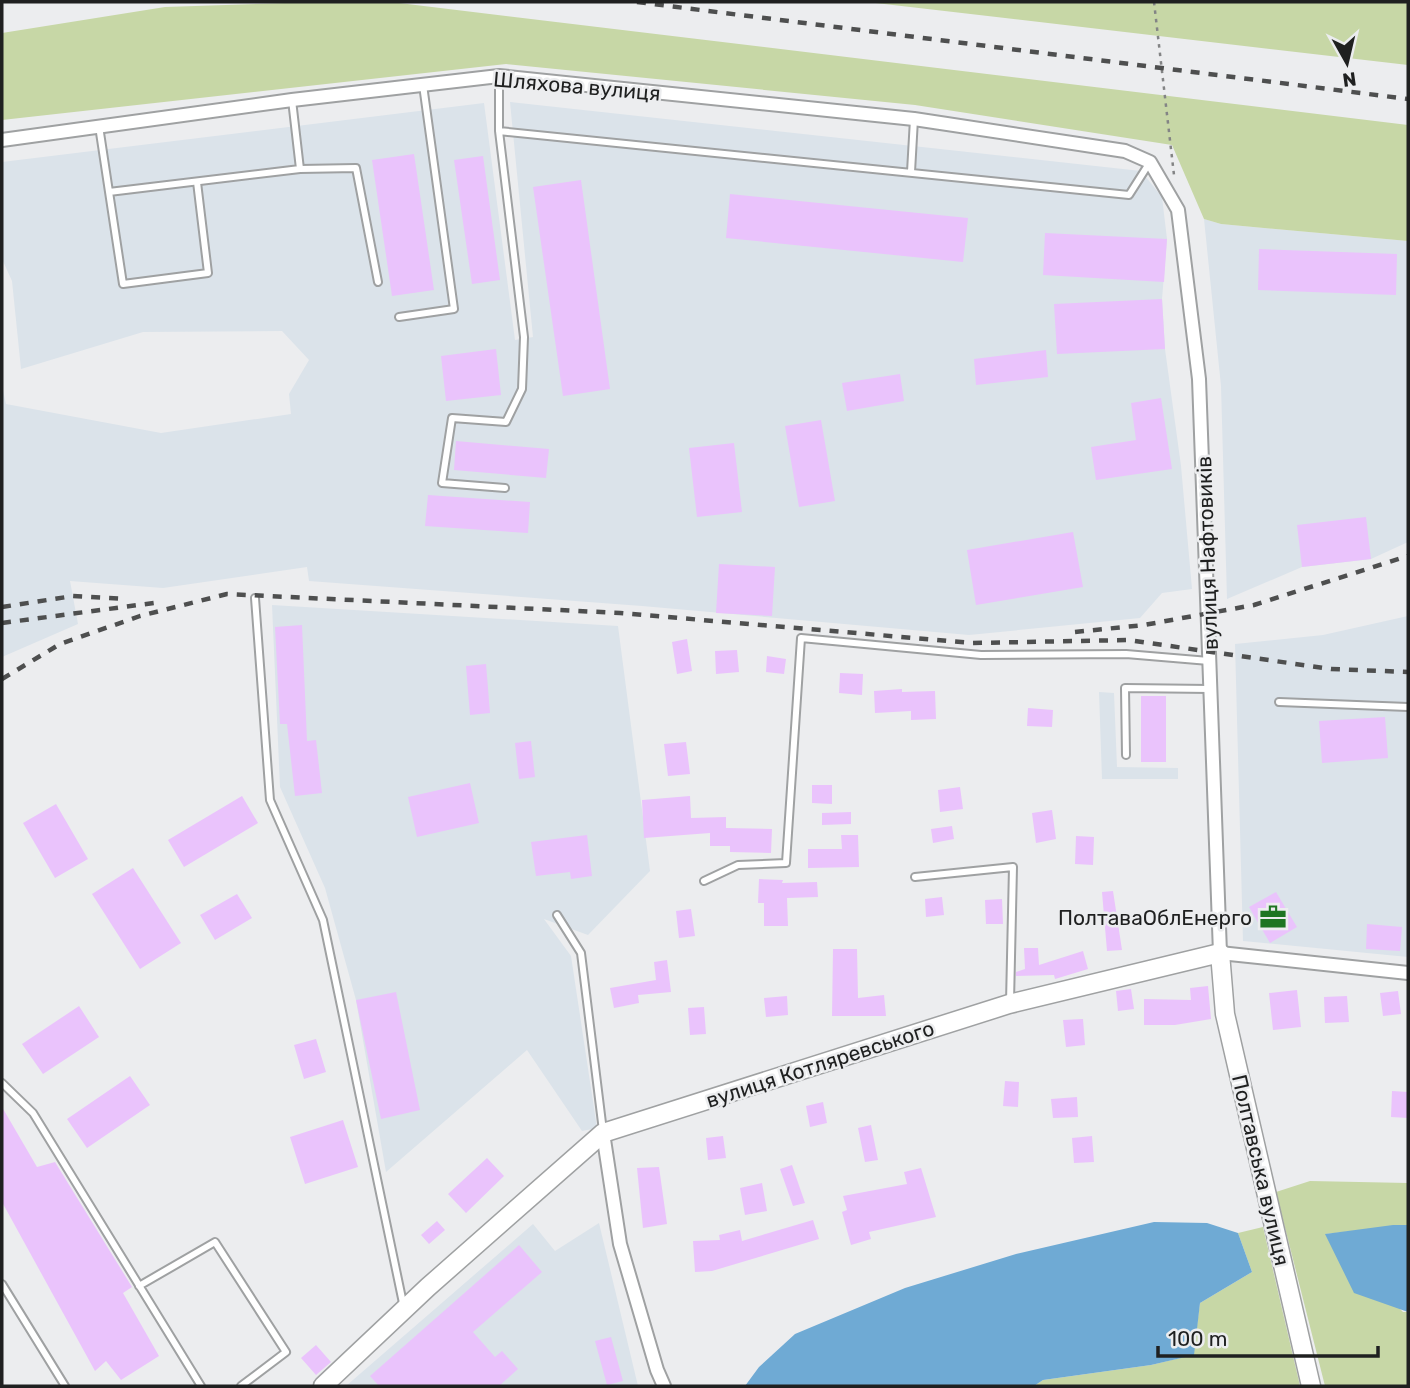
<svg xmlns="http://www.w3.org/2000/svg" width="1410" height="1388" font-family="Rubik,sans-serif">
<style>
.built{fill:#dbe3ea}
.green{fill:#c7d7a6}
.water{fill:#6faad4}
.building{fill:#eac3fc}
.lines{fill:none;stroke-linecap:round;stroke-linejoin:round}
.lane-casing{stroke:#9fa1a2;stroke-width:10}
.street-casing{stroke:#9fa1a2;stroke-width:16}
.secondary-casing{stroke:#9fa1a2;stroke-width:21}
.path{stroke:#838485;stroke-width:2.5;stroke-dasharray:3.5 5;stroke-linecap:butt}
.lane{stroke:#fff;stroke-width:6}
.street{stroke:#fff;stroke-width:12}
.secondary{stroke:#fff;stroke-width:18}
.rail{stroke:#4e4f4f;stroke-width:4.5;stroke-dasharray:9 9;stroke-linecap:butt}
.labels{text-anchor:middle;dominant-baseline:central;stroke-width:5;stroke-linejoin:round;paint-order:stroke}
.street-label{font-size:21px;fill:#1f2020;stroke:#ecedef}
.poi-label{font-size:21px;fill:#1f2020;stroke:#ecedef;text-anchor:end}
</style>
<rect width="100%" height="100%" fill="#ecedef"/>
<path class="built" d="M510 102 1141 171 1162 197 1167 239 1162 299 1165 349 1181 466 1192 589 1162 593 1140 618 969 635 642 606 309 581 307 567 163 588 70 581 78 624 2 657V386L6 404 161 433 291 414 289 394 309 360 282 331 143 332 21 369 12 281 2 259V162L484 103 515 340 533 337Z
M1204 219 1221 224 1408 241V542L1371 559 1302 567 1227 599 1221 386Z
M272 605 618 626 650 871 588 935 544 919 571 956 597 1128 582 1131 527 1050 386 1172 356 1000 325 888 280 787Z
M1408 616V957L1243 941 1235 644 1323 635Z
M1099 692 1114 693 1117 767 1178 768V779H1102Z
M599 1223 638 1386H346L533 1224 555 1251Z"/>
<path class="green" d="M315 2H391L1408 125V241L1221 224 1204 219 1172 145 915 105 506 64 2 120V33L165 7Z
M867 2H1408V65Z
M1310 1181 1408 1183V1225L1326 1234 1403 1312H1408V1386H1325L1276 1192Z
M1263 1227 1300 1386H1034L1043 1380 1151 1365 1193 1355 1200 1303 1252 1272 1238 1233Z"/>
<path class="water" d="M1154 1222 1207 1223 1238 1233 1252 1272 1200 1303 1194 1355 1151 1365 1043 1380 1034 1386H745L759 1367 795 1334 905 1288 1016 1254Z
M1393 1225H1408V1312L1354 1293 1325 1234Z"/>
<path class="building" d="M414 154 434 290 392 296 372 160Z
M483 156 500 280 472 284 454 160Z
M581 180 610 389 563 396 533 187Z
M730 194 968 218 963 262 726 238Z
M1045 233 1167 239 1164 282 1043 275Z
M1259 249 1397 254 1396 295 1258 290Z
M1162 299 1165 349 1057 354 1054 304Z
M496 349 501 395 446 401 441 356Z
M1046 350 1048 377 976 385 974 359Z
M900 374 904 401 847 411 842 383Z
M1161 398 1172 469 1096 480 1091 447 1136 440 1131 403Z
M821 420 835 501 799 507 785 426Z
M456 441 549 449 546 478 454 470Z
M734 443 742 512 697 517 689 448Z
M428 495 530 502 528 533 425 526Z
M1366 517 1371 559 1302 567 1297 525Z
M1073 532 1083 587 976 605 967 550Z
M719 564 775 567 772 616 716 613Z
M302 625 307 741 316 740 322 793 295 796 287 724H280L275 627Z
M687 639 692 671 677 674 672 642Z
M737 650 739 672 716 674 715 651Z
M767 656 786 659 784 674 766 672Z
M486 664 490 713 470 715 466 666Z
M840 673 863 674 862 695 839 693Z
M902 689V692L935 691 936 719 911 720V711L875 713 874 691Z
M1141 696H1166V762H1141Z
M1028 708 1053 710 1052 727 1027 726Z
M1385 717 1388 758 1322 763 1319 721Z
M531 741 535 777 519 779 515 743Z
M686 742 690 774 668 776 664 744Z
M470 783 479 823 417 837 408 797Z
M812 785H832V804L812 803Z
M960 787 963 809 940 812 938 790Z
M242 796 258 823 184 867 168 840Z
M690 796 691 818 726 817V828L772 829 771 853 730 852V846H710V833L644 838 642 800Z
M56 804 88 859 55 878 23 823Z
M1052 810 1056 839 1036 843 1032 813Z
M851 812V824L822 825V813Z
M952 826 954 839 933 843 931 829Z
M587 835 592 876 571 879 570 872 536 876 531 842Z
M841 835H858L859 867 808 868V849H842Z
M1076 836 1094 837 1093 865 1075 864Z
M133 868 181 943 140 969 92 894Z
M759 879 783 880 782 883 817 882 818 897 787 898 788 926H764V903H758Z
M1113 891 1122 950 1107 951 1102 892Z
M1276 892 1297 927 1270 943 1249 907Z
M237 894 252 918 215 940 200 915Z
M942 897 944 915 926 917 925 899Z
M1002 899 1003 924H986L985 900Z
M691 909 695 936 679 938 676 911Z
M1367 924 1402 927 1400 951 1366 949Z
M1024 948H1038L1039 965 1083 951 1088 969 1055 979 1054 975 1016 976V972L1025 969Z
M833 949H857L858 998 884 995 886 1016H832Z
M667 960 671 992 638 995 639 1003 614 1008 610 988 656 980 654 962Z
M1208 986 1211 1019 1175 1025H1144V999L1191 1000 1190 988Z
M1131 989 1134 1009 1118 1011 1116 991Z
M1297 990 1301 1027 1273 1030 1269 993Z
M1398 991 1401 1014 1383 1016 1380 993Z
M396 992 420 1110 381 1119 356 1000Z
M787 996 788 1015 766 1017 764 998Z
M1347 996 1349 1022 1325 1023 1324 997Z
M79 1006 99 1037 43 1074 22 1044Z
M704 1007 706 1034 690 1035 688 1008Z
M1083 1019 1085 1045 1066 1047 1063 1020Z
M316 1039 326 1072 304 1079 294 1045Z
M130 1076 150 1105 87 1148 67 1119Z
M1005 1081 1019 1082 1018 1107 1003 1106Z
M1392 1091 1408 1092V1118L1391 1117Z
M1077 1097 1078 1117 1053 1118 1051 1099Z
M823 1102 827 1123 810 1127 806 1106Z
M2 1107 37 1167 55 1162 132 1287 123 1293 159 1356 121 1380 106 1361 95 1371 2 1202Z
M343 1120 358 1167 305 1184 290 1137Z
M871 1125 878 1160 865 1162 858 1128Z
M723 1136 726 1158 708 1160 706 1138Z
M1092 1136 1094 1162 1074 1163 1072 1138Z
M487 1158 504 1176 466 1213 448 1194Z
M792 1165 805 1203 793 1206 780 1169Z
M659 1167 667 1224 643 1228 637 1168Z
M921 1168 936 1217 869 1232 871 1239 851 1245 842 1212 847 1210 843 1196 907 1184 904 1172Z
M762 1183 767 1211 745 1215 740 1188Z
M813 1220 819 1239 712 1271 695 1272 693 1241 720 1240 719 1235 740 1230 742 1241Z
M437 1221 445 1230 429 1244 421 1235Z
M519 1245 542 1272 473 1332 495 1357 502 1351 518 1369 499 1386H379L370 1376Z
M611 1337 623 1381 607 1385 595 1341Z
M316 1345 331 1362 316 1375 301 1358Z"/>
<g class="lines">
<g class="lane-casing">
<path id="lane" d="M499 76V131L524 337 522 389 506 422 452 418 442 483 505 488
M292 100 300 169
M99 126 123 284 208 273 197 182
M499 131 1129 195 1150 162
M911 172 914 119
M109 192 300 169 356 168 378 282
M399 317 454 309 423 85
M255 598 270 800 323 920 404 1308
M1279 702 1408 707
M1126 755 1125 688 1210 689
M915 877 1013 867 1010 1002
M704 881 738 865 786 863 801 638 981 655 1126 654 1209 661
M557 915 581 953 603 1131
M2 1083 33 1113 201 1386
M2 1284 65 1386
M139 1286 215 1242 286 1352 241 1386"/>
</g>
<g class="street-casing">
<path id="street" d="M2 140 292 100 499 76 914 119 1125 151 1150 162 1178 210 1199 379 1220 953 1408 973
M603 1133 620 1244 657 1370 664 1386"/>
</g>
<g class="secondary-casing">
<path id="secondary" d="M323 1386 428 1287 603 1133 1009 1004 1220 953 1225 1014 1311 1386"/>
</g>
<path class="path" d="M1154 2 1174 175"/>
<use href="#lane" class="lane"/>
<use href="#street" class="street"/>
<use href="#secondary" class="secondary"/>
<path class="rail" d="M637 2 1408 99
M2 607 73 596 126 599
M2 623 161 602
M1075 632 1144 625 1254 605 1408 556
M2 679 60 644 140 616 227 594 620 613 973 643 1128 640 1331 669 1408 672"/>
</g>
<defs>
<g id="office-bare" transform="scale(2.1)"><path d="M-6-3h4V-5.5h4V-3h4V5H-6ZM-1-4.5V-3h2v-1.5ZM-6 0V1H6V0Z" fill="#1e7522" stroke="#ecedef" stroke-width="2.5" paint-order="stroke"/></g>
</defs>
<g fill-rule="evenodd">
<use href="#office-bare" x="1273" y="917"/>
</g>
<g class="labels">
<g class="street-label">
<text transform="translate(577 86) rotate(5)">Шляхова вулиця</text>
<text transform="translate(1207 553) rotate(-92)">вулиця Нафтовиків</text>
<text transform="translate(820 1064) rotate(-18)">вулиця Котляревського</text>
<text transform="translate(1261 1170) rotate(77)">Полтавська вулиця</text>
</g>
<g class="poi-label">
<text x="1252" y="917">ПолтаваОблЕнерго</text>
</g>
</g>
<rect width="1410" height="1388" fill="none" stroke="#1f2020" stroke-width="7"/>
<g transform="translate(1347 63) rotate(172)" stroke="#ecedef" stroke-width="5" paint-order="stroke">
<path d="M0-5L12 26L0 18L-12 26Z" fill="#1f2020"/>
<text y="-10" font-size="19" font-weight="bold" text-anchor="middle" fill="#1f2020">N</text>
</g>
<path d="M1158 1346v10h220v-10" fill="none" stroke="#1f2020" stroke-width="3.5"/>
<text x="1168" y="1346" font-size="21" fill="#1f2020" stroke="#ecedef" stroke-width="5" paint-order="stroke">100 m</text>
</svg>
